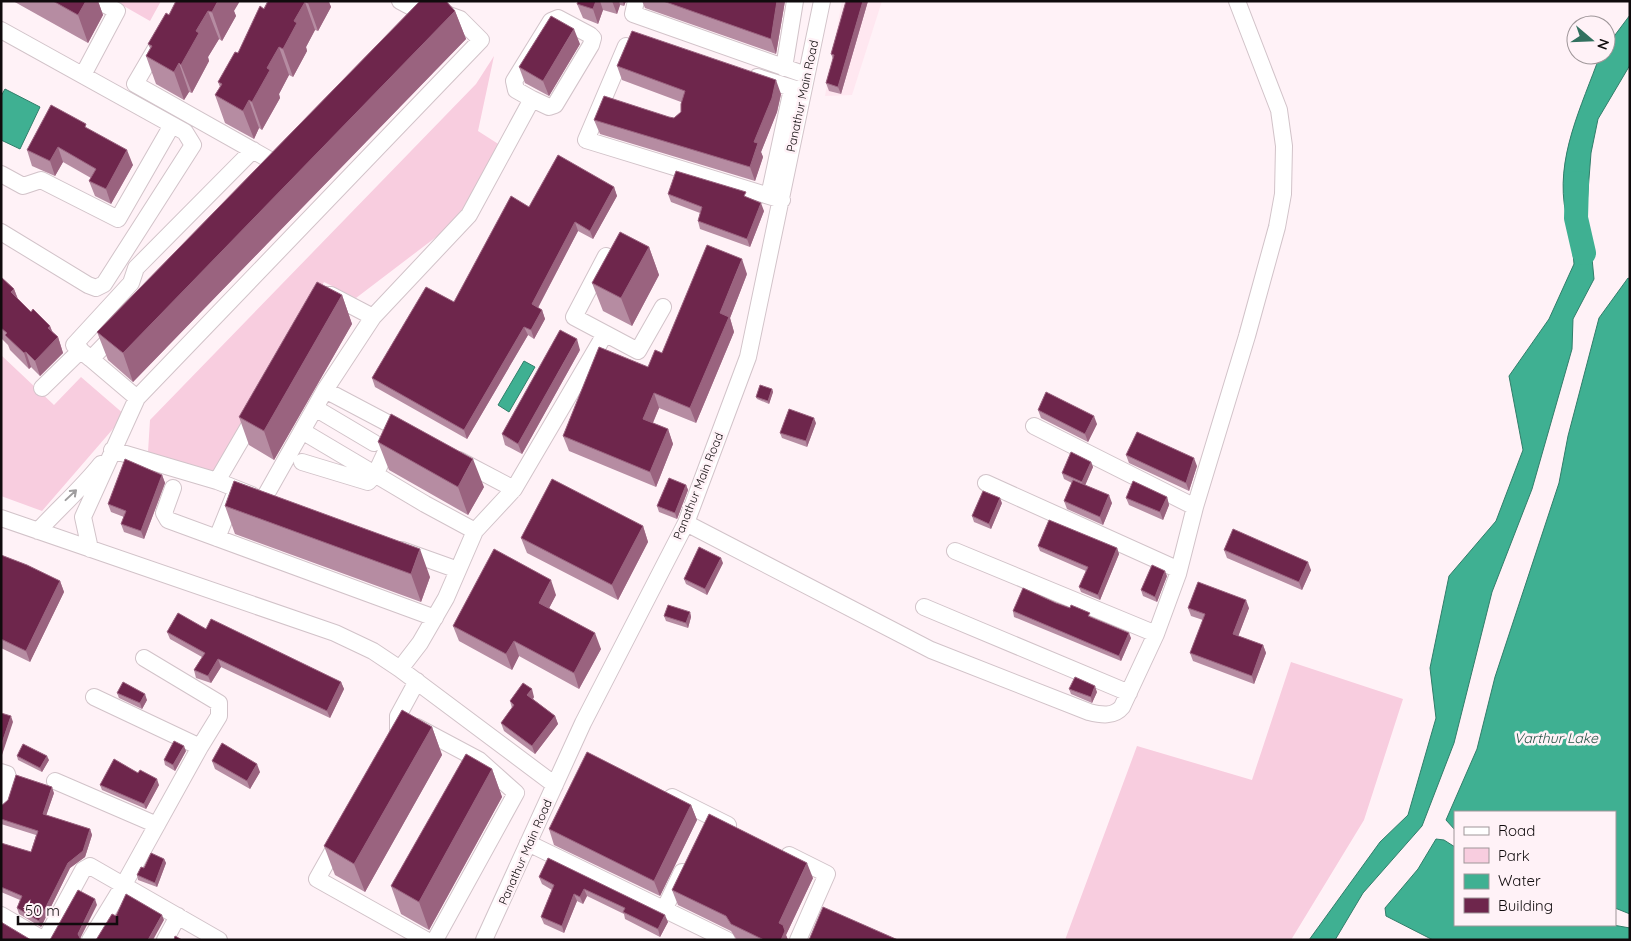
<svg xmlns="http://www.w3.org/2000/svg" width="1631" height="941" font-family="Quicksand,sans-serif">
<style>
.built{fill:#ffe7f0}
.green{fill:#f8cddf}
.water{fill:#3fb092;stroke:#317e6a}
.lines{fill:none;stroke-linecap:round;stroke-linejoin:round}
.river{stroke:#3fb092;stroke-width:24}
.minor-casing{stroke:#d2c3c9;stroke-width:18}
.minor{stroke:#fff;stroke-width:16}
.wall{fill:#b68ca2}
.shaded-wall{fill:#9a637f}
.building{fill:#6e264c;stroke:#9a637f}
.oneway{stroke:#9f9d9e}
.labels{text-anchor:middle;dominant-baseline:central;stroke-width:5;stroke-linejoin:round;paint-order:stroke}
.street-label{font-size:12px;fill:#100b0d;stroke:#fff2f7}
.water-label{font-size:14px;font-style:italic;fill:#255446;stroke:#fff2f7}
</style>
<rect width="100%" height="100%" fill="#fff2f7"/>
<path class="built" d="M842 1H882L852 95 825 96Z"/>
<path class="green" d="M115 1H161L150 21Z
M494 56 478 131 503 147 465 215 356 298 324 282 215 470 208 472 148 452 150 420 476 84Z
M1 355 54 405 81 377 125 415 42 511 1 496Z
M1291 662 1403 699 1364 820 1291 940H1065L1137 746 1252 780Z"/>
<path class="water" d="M1630 15V65L1598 119 1591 153 1586 217 1566 214C1554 159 1582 106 1600 55H1606V47Z
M5 89 40 107 20 149 1 140V96Z
M1570 221 1589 227 1594 279 1573 319 1572 349 1532 489 1492 592 1454 743 1422 826 1363 893 1335 940H1309L1380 842 1408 815 1436 718 1430 668 1449 576 1496 521 1523 450 1509 376 1549 319 1574 264Z
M1628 278 1630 279V914L1615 908V812H1455V830L1446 820 1477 749 1495 677 1559 483 1568 436 1599 318Z
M524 361 535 367 509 412 498 405Z
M1436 839 1444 840 1455 847V925H1613L1630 928V940H1433L1386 916 1385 908 1418 869Z"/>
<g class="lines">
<path class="river" d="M1577 183 1576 218 1584 253"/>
<g class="minor-casing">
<path id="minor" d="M636 1 633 14 806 75
M1 30 185 132 193 145 104 284 96 288 88 285 1 232
M159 43 135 84 277 164
M626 46 586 140 782 200
M784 68 795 1
M83 75 117 11 98 1
M757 77 802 91
M1 174 23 186 41 180 118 219 172 125
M769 196 792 89
M606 256 574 317 638 351 663 307
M325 295H331L373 317
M117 332 91 359 137 398
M91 359 74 345 131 283 136 268 253 150
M42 388 81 350
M315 408 374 443
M1034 426 1195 507
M302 431 425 504 475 531
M112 450 217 481 252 495
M459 460 514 489
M302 462 368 482 375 475 397 428 325 390
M217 481 256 414
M986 483 1179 570
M173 488 164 513 168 520 435 618
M263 500 325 390 373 317 469 215 532 99 549 107 555 105 591 45 593 38 590 35 558 18 551 21 514 81 516 90 532 99
M1 518 335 633 373 651 400 669 555 785
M686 523 931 650 1089 712C1101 715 1114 717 1122 707L1156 634 1178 574 1195 507 1247 336 1277 227 1283 194 1284 146 1279 110 1237 1
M38 531C59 508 82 488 101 464
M217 538 236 491
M90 549 83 517 137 398 481 40 460 19 446 14 417 10 400 1
M402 550 458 570
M955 551 1156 634
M924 607 1129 693
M144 658 219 703V716L200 747
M400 669 420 643 446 598 475 531 514 489 605 334
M417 727 479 760 516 793 435 940
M396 738 398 734V716L417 681
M1 772 7 774 8 778 1 802
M55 781 157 825
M672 797 728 825
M339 840 317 879 426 940
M528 843 727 940
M789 855 827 874 798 940
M664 910 682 872
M1 915 44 940
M45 940 83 870 90 866 219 940
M90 940 123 886 200 747 94 697
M165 940 178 916
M484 940 583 723 686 523 748 357 822 1"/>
</g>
<use href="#minor" class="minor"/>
</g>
<path class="wall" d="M13 1H98L103 15 88 43Z
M176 1 234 11 236 16 222 41 219 39 208 57 209 61 192 93 189 92 184 100 156 84 146 56 150 48 148 44 169 15Z
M268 1 329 2 331 7 318 31 315 30 306 47 307 51 293 77 289 75 279 94 280 98 262 130 259 128 254 139 225 123 215 95 220 87 218 82 238 53Z
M578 1H626L624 6 620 5 617 14 603 10 598 24 583 18 577 4Z
M642 1H785L776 54 645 8Z
M846 1H868L841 94 829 91 826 83 833 59 831 54Z
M455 11 466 39 133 382 108 360 97 332Z
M580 44 549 96 525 83 519 67Z
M617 66 781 94 777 112 761 152 763 157 755 181 600 134 594 120 674 118 681 112V102L622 80Z
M88 129 133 165 111 204 95 196 89 181 91 178 63 162 55 176 32 166 27 150Z
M614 187 617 196 593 239 578 231 538 308 542 310 545 319 534 339 528 335 467 439 375 387 372 378 454 302 529 207Z
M668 194 748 198 764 211 750 247 700 229 698 221 700 213 671 202Z
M649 247 659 275 632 326 603 311 592 283Z
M747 274 730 318 734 332 696 423 659 408 653 423 668 429 673 444 656 487 569 451 563 436 648 367Z
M1 277 14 289 18 299 31 312 50 326 53 333 58 337 63 353 40 376 31 367 29 369 10 350 8 345 1 338Z
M342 295 352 324 274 460 249 445 239 417Z
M580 350 522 454 505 445 502 434Z
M772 389 773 392 769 404 757 399 756 397Z
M1038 410 1097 424 1088 442 1041 418Z
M816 423 807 447 782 438 780 433Z
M378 442 484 487 468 515 389 470Z
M1126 455 1197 466 1189 491 1129 463Z
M1091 462 1093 467 1085 485 1112 503 1103 525 1067 509 1064 501 1072 483 1064 479 1062 473Z
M162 475 165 483 144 539 124 532 121 524 124 517 111 512 108 504Z
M686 485 688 490 677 519 659 512 657 506Z
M1167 497 1169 505 1163 520 1129 505 1126 498Z
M1002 503 991 529 974 522 972 516Z
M225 506 430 577 421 602 235 534Z
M643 526 648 542 618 600 527 553 521 538Z
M1038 546 1117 548 1119 554 1100 600 1081 592 1079 587 1086 571 1040 551Z
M1224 550 1311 570 1302 590 1227 558Z
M1 555 60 581 64 592 30 662 1 648Z
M723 563 707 595 686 584 684 579Z
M1167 576 1157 602 1143 596 1141 590Z
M556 595 549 608 601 649 579 689 519 656 512 670 459 641 453 626Z
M1056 603 1091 617 1131 638 1121 661 1014 617 1013 611Z
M1188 608H1249L1238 636 1263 645 1266 653 1254 684 1193 661 1190 653 1203 620 1191 616Z
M690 612 691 617 688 628 666 621 664 616Z
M206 629 341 682 344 689 330 718 221 667 211 683 196 678 194 670 202 657 170 639 167 632Z
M1069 689 1097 692 1092 703 1071 694Z
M117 693 147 700 142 709 119 698Z
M534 697 533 699 555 716 558 724 535 754 504 731 501 723 512 708 510 701Z
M432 727 442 755 365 892 335 875 324 846Z
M186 751 175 771 165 765 164 760Z
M17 756 49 760 42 772 18 760Z
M212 761 260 772 250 789 215 769Z
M492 769 502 797 429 930 401 914 391 886Z
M100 785H159L146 809 102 790Z
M54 793 46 815 90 829 92 835 85 857 70 868 41 927 19 914 17 908 20 900 1 892V843L31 852 36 835 1 824V806Z
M691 805 697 820 660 896 554 845 549 829Z
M548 858 668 922 660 937 625 919 624 914 587 896 583 904 577 901 564 933 544 924 541 917 552 890 542 884 539 877Z
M164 859 166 863 157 887 138 880 137 875 144 868Z
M813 878 786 935 788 940H737L731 931 678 905 672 890Z"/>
<path class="shaded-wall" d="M86 1H98L103 15 88 43 78 15Z
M218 1H240L234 11 236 16 222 41 212 12Z
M309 1H330L329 2 331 7 318 31 308 3Z
M596 1H600L603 10 598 24 593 9Z
M612 1H619L620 5 617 14Z
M623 1H626L624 6Z
M777 1H785L776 54 771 39Z
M863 1H868L841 94 838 87Z
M305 2 315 30 306 47 307 51 293 77 283 49 294 21Z
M208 11 219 39 208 57 209 61 192 93 181 65 196 31Z
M455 11 466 39 133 382 123 353Z
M574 29 580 44 549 96 543 81Z
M279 47 289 75 279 94 280 98 262 130 252 102 267 68Z
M179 63 189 92 184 100 174 72Z
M776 80 781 94 777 112 761 152 763 157 755 181 750 167 754 142Z
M249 100 259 128 254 139 243 111Z
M58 147 63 162 55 176 50 161Z
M127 150 133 165 111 204 106 189Z
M614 187 617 196 593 239 590 231Z
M761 203 764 211 750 247 747 239Z
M575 222 578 231 535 313 532 304Z
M649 247 659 275 632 326 621 298Z
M742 259 747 274 730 318 734 332 696 423 690 408 720 313Z
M14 289 20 305 11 292Z
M342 295 352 324 274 460 264 431Z
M542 310 545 319 534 339 531 330Z
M50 326 55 340 58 337 63 353 40 376 35 361 48 328Z
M524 327 528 335 467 439 464 430Z
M577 339 580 350 522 454 518 444Z
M26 352 31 367 29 369 24 353Z
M772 389 773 392 769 404 768 401Z
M654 393 659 408 648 434 643 419Z
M1094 416 1097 424 1088 442 1085 434Z
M814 418 816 423 807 447 806 441Z
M668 429 673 444 656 487 650 472Z
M1194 458 1197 466 1189 491 1186 483Z
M473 459 484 487 468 515 458 487Z
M1091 462 1093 467 1084 488 1082 482Z
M162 475 165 483 144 539 141 531Z
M686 485 688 490 677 519 675 513Z
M1109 495 1112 503 1103 525 1100 517Z
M1167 497 1169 505 1163 520 1160 512Z
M1000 498 1002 503 991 529 989 524Z
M643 526 648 542 618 600 612 585Z
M1117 548 1119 554 1100 600 1098 595Z
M420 549 430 577 421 602 411 574Z
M721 558 723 563 707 595 705 589Z
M1308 562 1311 570 1302 590 1299 582Z
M1165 571 1167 576 1157 602 1155 597Z
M551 580 556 595 544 618 539 603Z
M60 581 64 592 30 662 26 651Z
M1246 600 1249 608 1236 642 1233 634Z
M690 612 691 617 688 628 686 623Z
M595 633 601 649 579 689 574 673Z
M1129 633 1131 638 1121 661 1119 656Z
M514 641 519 656 512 670 506 654Z
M1263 645 1266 653 1254 684 1252 676Z
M218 659 221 667 211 683 208 676Z
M341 682 344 689 330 718 327 711Z
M1095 686 1097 692 1092 703 1091 697Z
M532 689 534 697 530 703 527 695Z
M145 694 147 700 142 709 140 703Z
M11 716 13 722 1 758V746Z
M555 716 558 724 535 754 532 746Z
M432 727 442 755 365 892 354 864Z
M184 746 186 751 175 771 173 765Z
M47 756 49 760 42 772 40 768Z
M257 764 260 772 250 789 247 781Z
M492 769 502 797 429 930 419 902Z
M157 779 159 785 146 809 144 804Z
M52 787 54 793 45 819 43 814Z
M691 805 697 820 660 896 654 881Z
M90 829 92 835 85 857 70 868 41 927 39 921 68 863Z
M164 859 166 863 157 887 155 883Z
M807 863 813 878 786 935 788 940H781L779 923Z
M584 889 587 896 583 904 580 897Z
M574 894 577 901 564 933 562 926Z
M95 899 97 905 80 939 78 934Z
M162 915 164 920 153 940H148Z
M665 915 668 922 660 937 658 929Z"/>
<path class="building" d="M53 1H86L78 15Z
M176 1H218L212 12 208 11 196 31 199 33 181 65 179 63 174 72 146 56 152 46 148 44 166 13 169 15Z
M268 1H309L308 3 305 2 294 21 297 23 283 49 279 47 267 68 270 70 252 102 249 100 243 111 215 95 222 84 218 82 235 52 238 53 260 6 264 9Z
M420 1H446L455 11 123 353 97 332Z
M578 1H596L593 9 577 4Z
M663 1H777L771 39Z
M846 1H863L838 87 826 83 834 55 831 54Z
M551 16 574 29 543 81 519 67Z
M632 31 776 80 772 98 754 142 758 143 750 167 594 120 604 96 669 117 674 118 681 112V104L685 91 617 66Z
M51 105 86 124 85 127 127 150 106 189 89 181 96 169 58 147 50 161 27 150Z
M558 155 614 187 590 231 575 222 532 304 542 310 531 330 524 327 464 430 372 378 426 287 454 302 511 196 529 207Z
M676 171 746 192 744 196 761 203 747 239 698 221 702 207 668 194Z
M620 232 649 247 621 298 592 283Z
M707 245 742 259 720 313 729 317 690 408 654 393 643 419 668 429 650 472 563 436 599 347 648 367 655 350 662 353Z
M1 277 14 289 11 292 31 312 33 309 50 326 48 328 58 337 35 361 26 352 24 353 5 335 7 333 1 328Z
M317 282 342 295 264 431 239 417Z
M560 330 577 339 518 444 502 434Z
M760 385 772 389 768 401 756 397Z
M1046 392 1094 416 1085 434 1038 410Z
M789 409 814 418 806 441 780 433Z
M391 414 473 459 458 487 378 442Z
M1137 432 1194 458 1186 483 1126 455Z
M1071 452 1091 462 1082 482 1062 473Z
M125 459 162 475 141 531 121 524 126 511 108 504Z
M669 478 686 485 675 513 657 506Z
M552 479 643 526 612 585 521 538Z
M1073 480 1109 495 1100 517 1064 501Z
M234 481 420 549 411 574 225 506Z
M1133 481 1167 497 1160 512 1126 498Z
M983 491 1000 498 989 524 972 516Z
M1049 520 1117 548 1098 595 1079 587 1088 567 1038 546Z
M1233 529 1308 562 1299 582 1224 550Z
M699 547 721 558 705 589 684 579Z
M494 549 551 580 539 603 595 633 574 673 514 641 506 654 453 626Z
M1 555 27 565 60 581 26 651 1 639Z
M1152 565 1165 571 1155 597 1141 590Z
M1198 582 1246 600 1233 634 1263 645 1252 676 1190 653 1205 614 1188 608Z
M1023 588 1056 603 1070 608 1071 605 1090 613 1088 616 1129 633 1119 656 1013 611Z
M668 605 690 612 686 623 664 616Z
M178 613 206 629 211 619 341 682 327 711 218 659 208 676 194 670 205 653 167 632Z
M1075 677 1095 686 1091 697 1069 689Z
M123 682 145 694 140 703 117 693Z
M523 683 532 689 527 695 555 716 532 746 501 723 514 705 510 701Z
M402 710 432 727 354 864 324 846Z
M1 713 11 716 1 746Z
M174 741 184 746 173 765 164 760Z
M222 743 257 764 247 781 212 761Z
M23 744 47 756 40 768 17 756Z
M587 752 691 805 654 881 549 829Z
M466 754 492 769 419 902 391 886Z
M114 759 138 773 140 770 157 779 144 804 100 785Z
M16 775 52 787 43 814 90 829 83 851 68 863 39 921 17 908 22 896 1 887V843L31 852 38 831 1 819V806L8 800Z
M709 814 807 863 779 923 783 925 785 931 781 940H764L731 924 726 916 672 890Z
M151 853 164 859 155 883 137 875 141 867 144 868Z
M548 858 665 915 658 929 623 912 625 908 584 889 580 897 574 894 562 926 541 917 554 885 539 877Z
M78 890 95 899 78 934 81 940H50Z
M126 894 162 915 148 940H96L112 914 116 916Z
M823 907 898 940H809Z
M1 922 31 940H1Z
M175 936 182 940H174Z"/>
<defs><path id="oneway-shaft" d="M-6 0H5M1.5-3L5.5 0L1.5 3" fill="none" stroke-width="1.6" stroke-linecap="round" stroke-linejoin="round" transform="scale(1.25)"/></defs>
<use class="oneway" href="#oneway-shaft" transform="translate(71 495) rotate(-43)"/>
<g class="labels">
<g class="street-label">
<text transform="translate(802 96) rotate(-78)">Panathur Main Road</text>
<text transform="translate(698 486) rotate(-68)">Panathur Main Road</text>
<text transform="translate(525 852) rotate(-66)">Panathur Main Road</text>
</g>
<g class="water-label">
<text x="1556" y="738">Varthur Lake</text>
</g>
</g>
<rect width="1631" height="941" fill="none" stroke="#100b0d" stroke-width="5"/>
<rect x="1454" y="811" width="162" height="115" fill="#fff2f7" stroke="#9f9699"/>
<rect x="1464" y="827" width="25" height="8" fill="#ffffff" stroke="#9f9699"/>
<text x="1498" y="836" font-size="15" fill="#100b0d">Road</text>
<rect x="1464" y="848" width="25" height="15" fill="#f8cddf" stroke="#9f9699"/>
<text x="1498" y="861" font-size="15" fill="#100b0d">Park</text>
<rect x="1464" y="874" width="25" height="15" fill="#3fb092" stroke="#9f9699"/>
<text x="1498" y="886" font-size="15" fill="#100b0d">Water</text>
<rect x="1464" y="898" width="25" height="15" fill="#6e264c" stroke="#9f9699"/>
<text x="1498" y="911" font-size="15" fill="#100b0d">Building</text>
<g transform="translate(1591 40) rotate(109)"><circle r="24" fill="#fff2f7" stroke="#9f9699"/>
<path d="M0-4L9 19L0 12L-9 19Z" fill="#32715f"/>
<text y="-8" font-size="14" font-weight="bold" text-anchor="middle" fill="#100b0d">N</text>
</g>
<path d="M18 916v8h99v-8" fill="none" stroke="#100b0d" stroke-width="2.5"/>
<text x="25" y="916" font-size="15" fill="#100b0d" stroke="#fff2f7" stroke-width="4" paint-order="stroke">50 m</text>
</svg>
